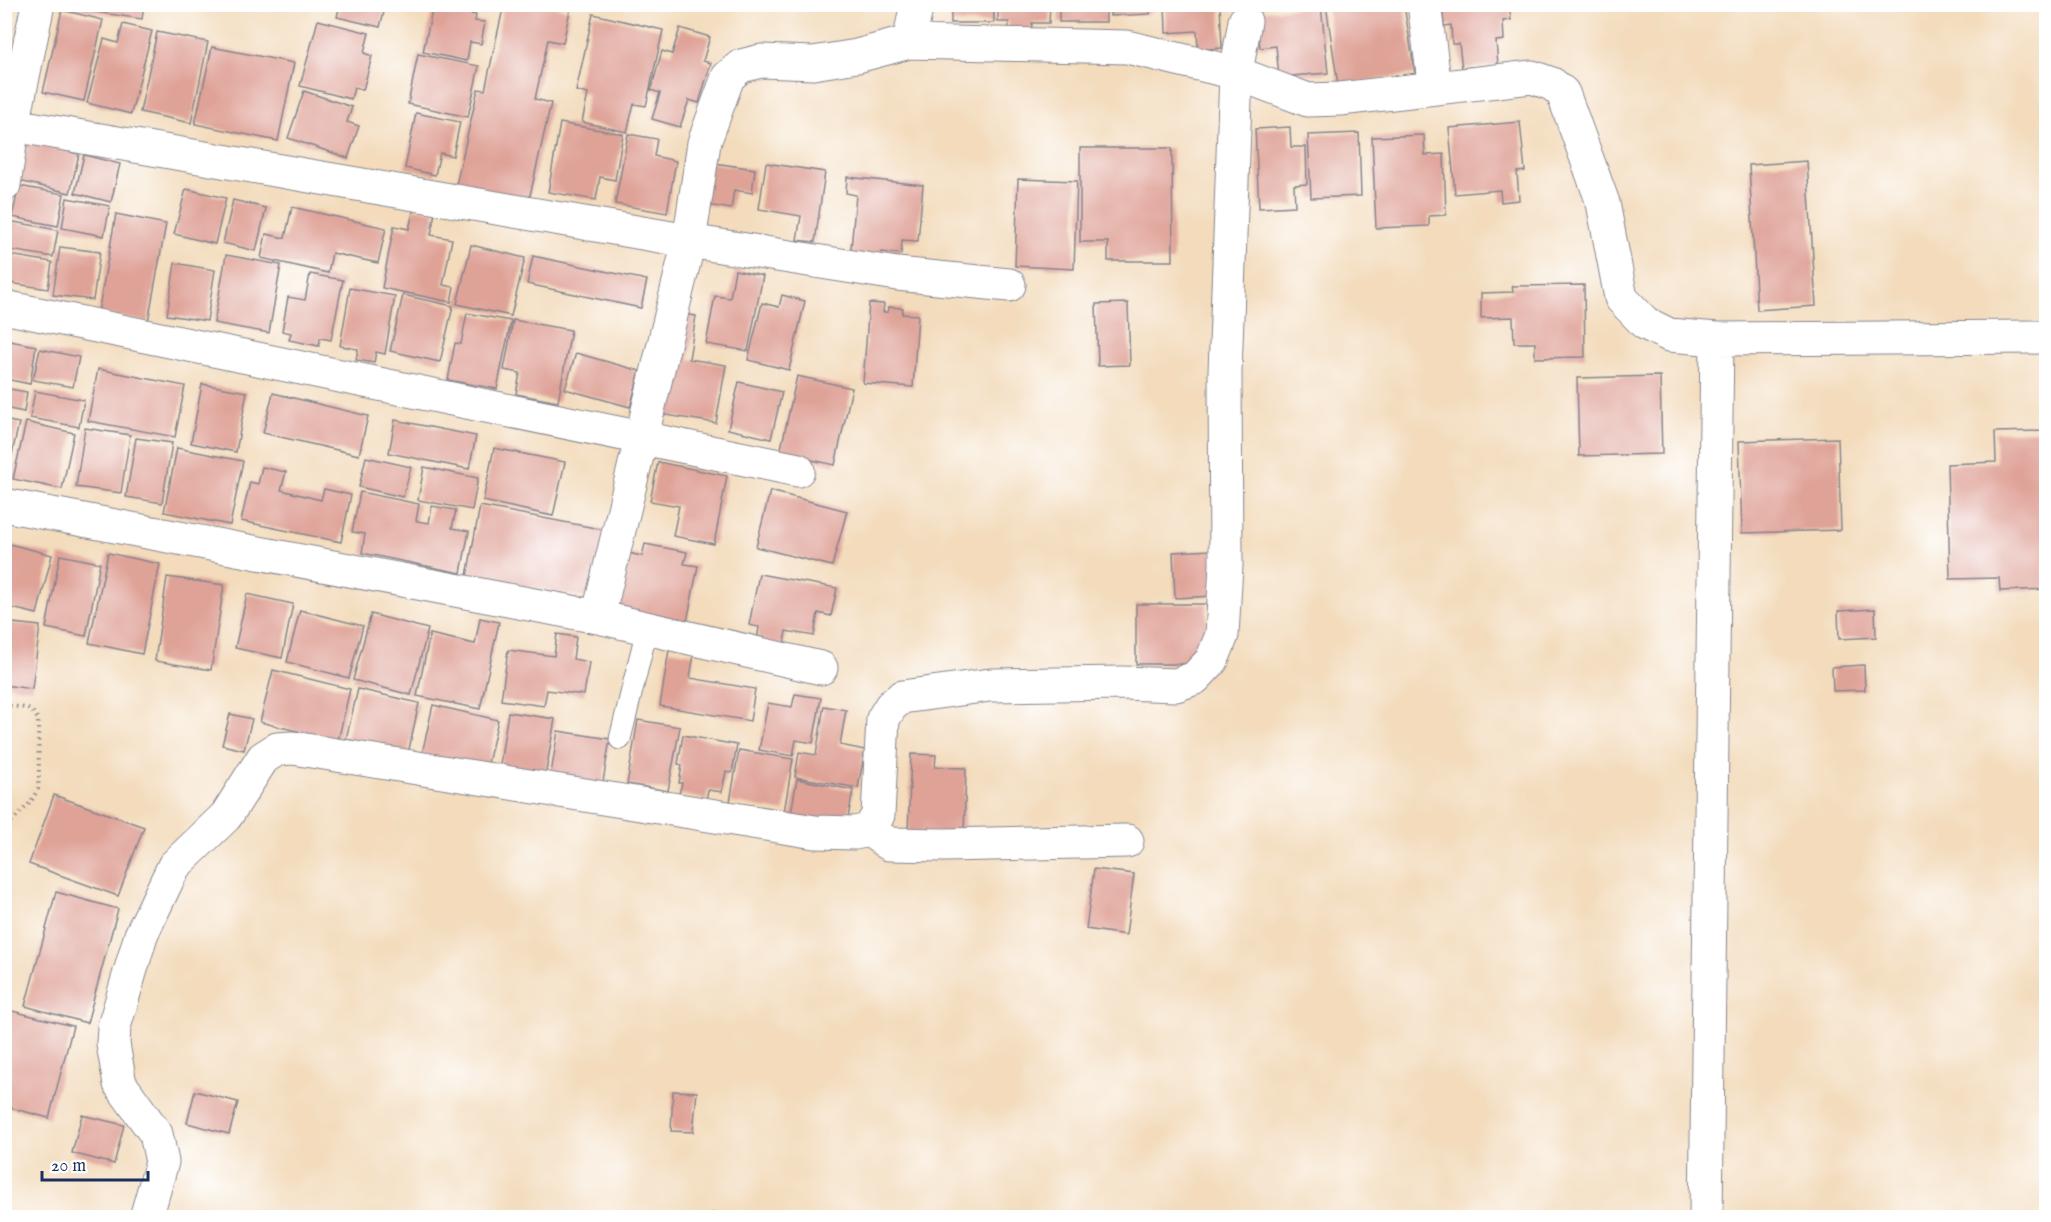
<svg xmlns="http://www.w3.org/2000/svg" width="2051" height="1222" font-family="'IM FELL English',serif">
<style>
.building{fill:#dfa297}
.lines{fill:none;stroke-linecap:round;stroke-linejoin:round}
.lane-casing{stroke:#87858d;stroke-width:23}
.street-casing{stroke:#87858d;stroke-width:35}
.path{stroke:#87858d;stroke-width:4;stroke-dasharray:1.5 4.5;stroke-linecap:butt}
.lane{stroke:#fff;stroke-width:21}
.street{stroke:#fff;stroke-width:33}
</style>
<rect width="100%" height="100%" fill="#fff"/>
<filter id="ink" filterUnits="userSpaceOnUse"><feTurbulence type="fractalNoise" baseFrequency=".0167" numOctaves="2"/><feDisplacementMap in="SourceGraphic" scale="12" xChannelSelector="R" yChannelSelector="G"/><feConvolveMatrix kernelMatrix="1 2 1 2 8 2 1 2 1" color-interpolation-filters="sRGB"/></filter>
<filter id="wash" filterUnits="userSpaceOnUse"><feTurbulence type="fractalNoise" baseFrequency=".008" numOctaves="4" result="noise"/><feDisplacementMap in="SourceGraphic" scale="24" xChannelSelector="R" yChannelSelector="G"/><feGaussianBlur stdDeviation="1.35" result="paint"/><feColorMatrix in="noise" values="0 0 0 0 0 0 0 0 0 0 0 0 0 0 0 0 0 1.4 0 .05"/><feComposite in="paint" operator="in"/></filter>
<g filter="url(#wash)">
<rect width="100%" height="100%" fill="#f3dbbc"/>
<g id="blocks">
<path class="building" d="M62 4H144L142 19 61 7Z
M340 4H386L380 27 337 17Z
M504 4H543L570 10 563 43 548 40 535 99 551 103 529 200 456 185 478 89 485 90Z
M951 4H994V23H951Z
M998 4H1050L1049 23H1032L1031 36H1008L1009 22H998Z
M1059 4H1106V22H1059Z
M1110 4H1150V14L1110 16Z
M1165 4H1220L1222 48 1198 50 1197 31 1166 33Z
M1442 4H1509L1511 20 1503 21 1504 40 1496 41 1498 65 1462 68 1459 44H1452L1451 25 1444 26Z
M1321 5 1328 73 1279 77 1276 46 1260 48 1256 12Z
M1326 5H1404L1415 74 1338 85Z
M433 6 476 15 475 21 485 22 481 44 470 42 467 61 423 52Z
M62 10 103 20 84 101 43 92Z
M593 14 663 30 646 106 634 104 627 132 582 122 588 94 576 91Z
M318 20 369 33 364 53 372 56 363 90 354 88 351 99 300 86Z
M123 24 152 31 131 114 87 103 104 39 118 43Z
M680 28 710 37 703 61 711 63 699 103 689 100 680 127 652 119 660 93 651 90 662 51 672 54Z
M157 32 208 42 191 123 140 112Z
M212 47 294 63 278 141 195 124Z
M418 54 479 66 468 117 408 104Z
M304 91 352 107 347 122 359 126 348 158 288 138Z
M416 113 460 122 453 156 440 153 435 175 405 168Z
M1520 122 1525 171 1517 172 1519 200 1501 202 1500 190 1455 194 1449 128Z
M560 123 623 134 615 180 600 177 596 200 548 192Z
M1290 127 1291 147H1306L1307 184 1294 185 1295 206 1259 208 1255 129Z
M1359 133 1361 196 1311 198 1308 135Z
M628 134 657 139 654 156 676 161 667 213 615 204Z
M1424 135 1425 155 1444 154 1446 215 1429 216V226L1376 228 1372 137Z
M28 142 79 154 70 193 19 181Z
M1080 148H1172L1173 261H1108V242H1080Z
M84 155 120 164 111 202 75 193Z
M1807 161 1816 306 1757 310 1749 165Z
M707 162 755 169 752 193 734 190 731 209 701 204Z
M766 163 825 172 815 242 797 240 801 216 759 209Z
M847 177 923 185 918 241 902 240 901 254 881 252 879 262 850 259 856 195 846 193Z
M1018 179 1077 181 1074 269 1015 266Z
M19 186 64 194 58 226 12 217Z
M186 189 226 198 215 244 174 234Z
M67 198 110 206 104 236 62 228Z
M233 200 266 208 256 251 223 243Z
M292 207 386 228 378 263 332 253 328 273 261 258 266 234 285 238Z
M414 208 435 212 431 235 452 239 443 285 454 287 451 302 382 288 394 226 409 229Z
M116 214 166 224 148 322 98 313Z
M9 221 58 230 53 257 4 249Z
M471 245 525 258 511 316 457 304Z
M60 247 100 252 93 300 53 295Z
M4 254 52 262 48 289 4 282Z
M226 255 281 265 269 333 214 323Z
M533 256 647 280 641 308 527 284Z
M175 263 215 270 207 321 167 315Z
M735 270 763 276 748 351 706 344 715 296 730 298Z
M310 274 343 280 331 340 320 338 319 346 289 340 291 333 282 331 288 297 305 300Z
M1584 285 1585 357 1535 358V343H1514L1513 317 1481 318V293L1513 292 1512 286Z
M350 288 395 296 385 354 376 352 374 363 356 360 358 349 340 346Z
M403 295 453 306 440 362 390 351Z
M782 295 805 301 789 370 748 360 762 303 779 307Z
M869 303 884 304 883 312H888L889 307 903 308 902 314 918 315 913 387 863 383Z
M1128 303 1130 365 1098 366 1096 304Z
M467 313 511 321 497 389 448 380 455 343 461 344Z
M675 313 696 316 689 359 726 365 716 423 659 414Z
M513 320 571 330 558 402 516 394 520 373 504 370Z
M5 340 36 346 30 384 5 379Z
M40 349 79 357 73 387 33 380Z
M576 353 640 371 630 407 565 389Z
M98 369 185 386 175 437 88 421Z
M797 376 852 388 835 465 780 453Z
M1660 376 1662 454 1579 456 1577 378Z
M739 382 782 392 771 439 728 429Z
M202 384 247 392 236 452 191 443Z
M4 388 27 392 24 412 4 408Z
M35 391 84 400 79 427 30 418Z
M273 393 368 416 359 455 263 433Z
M4 420 19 423 7 476 4 475Z
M395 420 476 436 469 469 389 453Z
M26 422 74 433 62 489 13 479Z
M85 428 130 435 121 493 76 487Z
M2046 431V589L2000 591 1999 578 1950 579 1947 464 1996 462 1995 432Z
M136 438 172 443 162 503 126 497Z
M1838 438 1841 530 1742 533 1739 441Z
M177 448 243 461 230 525 164 512Z
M494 448 565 462 553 516 483 501Z
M366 457 411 467 403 497 359 487Z
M658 462 727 476 714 544 673 536 679 506 650 501Z
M262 467 286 472 281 490 321 500 324 489 351 495 341 542 241 521 250 482 258 484Z
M424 467 478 478 472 510 418 500Z
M770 491 847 511 832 566 756 547Z
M360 492 419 504 416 521 429 523 432 506 456 510 452 528 469 531 461 573 362 553 365 534 352 532Z
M480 506 606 530 593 599 467 576Z
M6 543 52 555 37 614 4 606Z
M645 544 687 552 684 564 698 566 687 622 608 607 619 551 642 556Z
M1212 550 1214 596 1175 598 1173 552Z
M108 553 160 564 142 654 89 643Z
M60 555 100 563 86 636 46 628Z
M759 574 837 588 831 616 818 613 814 636 786 631 784 645 757 641 759 627 749 625Z
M167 577 224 585 211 670 155 661Z
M247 594 293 604 282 658 235 648Z
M1136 604H1207V664H1136Z
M1875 609 1876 637 1839 639 1838 611Z
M300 610 363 626 349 678 287 662Z
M371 614 428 629 411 695 353 680Z
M480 618 499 622 480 709 417 696 430 634 475 644Z
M4 622 40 626 32 689 4 685Z
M557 634 576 637 573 659 589 662 584 695 547 690 544 706 501 700 508 650 554 656Z
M669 650 694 654 690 678 755 689 750 721 660 706Z
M1864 665 1865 690 1833 691 1832 667Z
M273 670 350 689 338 741 260 722Z
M358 689 419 703 408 754 346 739Z
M795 694 821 698 813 743 796 740 793 756 759 750 768 703 792 707Z
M433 705 498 720 486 772 421 758Z
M824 706 846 710 840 745 865 750 858 788 795 777 799 752 816 755Z
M508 712 555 719 545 778 499 771Z
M230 714 252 719 244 750 222 745Z
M638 720 680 727 668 791 627 784Z
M558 731 610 739 601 794 549 786Z
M683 735 737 745 732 773 726 771 722 792 708 790 706 800 679 794 682 783H679L682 765 678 764Z
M739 750 793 759 784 812 730 802Z
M911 754 936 755 935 767 966 768 964 834 908 832Z
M797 779 853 790 846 829 790 819Z
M54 795 144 827 118 896 29 864Z
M1094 869 1134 874 1126 935 1086 929Z
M56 892 118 909 87 1023 25 1006Z
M4 1009 73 1026 49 1118 4 1106Z
M195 1091 238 1102 229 1134 187 1123Z
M673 1091 697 1092 693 1132 671 1131Z
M82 1115 124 1125 114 1164 72 1153Z
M711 1213H736V1218H711Z"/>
</g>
</g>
<g filter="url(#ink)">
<use href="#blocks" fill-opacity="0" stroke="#87858d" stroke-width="1.5"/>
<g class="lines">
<g class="lane-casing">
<path id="lane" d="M620 739 647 629"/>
</g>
<g class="street-casing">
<path id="street" d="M1424 4 1435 88
M909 42 917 4
M13 125 689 241 897 274 1009 285
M4 185 13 125 38 4
M4 307 798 470
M4 505 598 617 821 668
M598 617 689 241 704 143 728 77 741 66 761 61 813 63 857 56 909 42 1127 47 1236 73 1308 100 1340 99 1532 77 1552 84 1563 93 1603 203 1621 298 1645 323 1669 335 1717 339 2046 337
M869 830 889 844 945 845 1127 841
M146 1218 162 1162 156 1134 120 1084 113 1044 114 1027 141 935 174 866 226 816 263 758 277 749 293 748 815 832 855 833 869 830 878 815 883 719 891 706 902 697 990 685 1123 683 1176 685 1195 678 1212 660 1222 635 1226 565 1225 372 1236 73 1245 21
M1706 1218 1717 339"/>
</g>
<path class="path" d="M4 705 26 708 32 711 38 719 39 776 38 789 30 803 4 829"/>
<use href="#lane" class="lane"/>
<use href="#street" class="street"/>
</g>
</g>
<rect width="2051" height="1222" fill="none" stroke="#fff" stroke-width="24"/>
<path d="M42 1171v9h106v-9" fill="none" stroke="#1b2f5e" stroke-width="3"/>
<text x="51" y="1171" font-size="18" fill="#1b2f5e" stroke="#ffffff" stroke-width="4.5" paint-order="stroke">20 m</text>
</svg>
